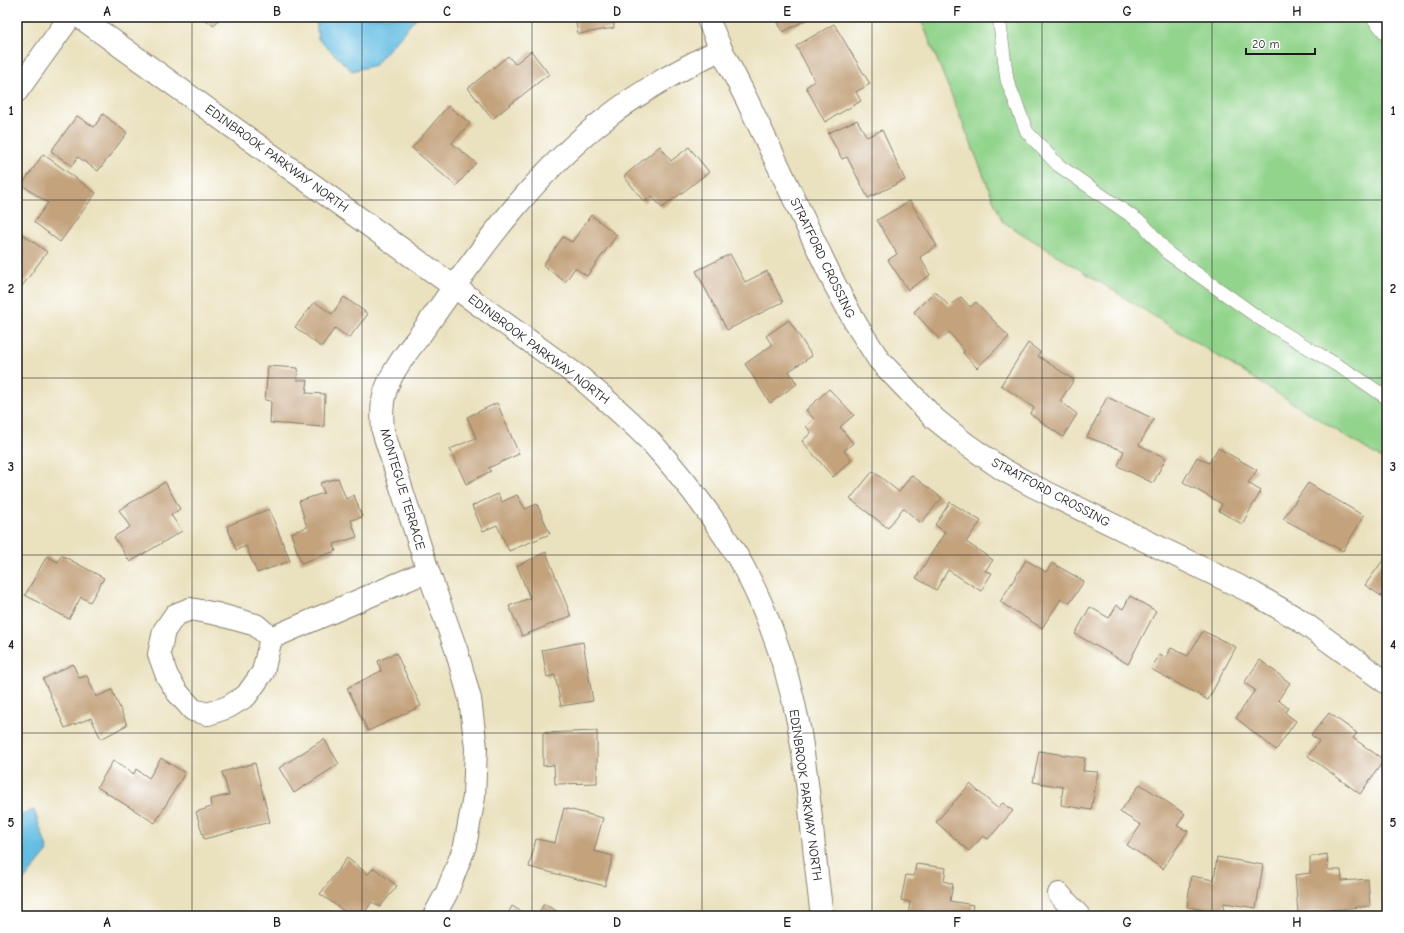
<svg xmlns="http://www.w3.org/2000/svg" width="1404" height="933" font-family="'Comic Neue',sans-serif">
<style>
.green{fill:#92d48c;stroke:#577854}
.water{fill:#64bde2;stroke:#406c7f}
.building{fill:#c3a27b}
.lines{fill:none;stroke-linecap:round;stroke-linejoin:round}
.service-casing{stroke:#837e6d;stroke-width:14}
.minor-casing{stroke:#837e6d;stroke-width:24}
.tertiary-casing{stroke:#837e6d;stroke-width:24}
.service{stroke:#fff;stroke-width:13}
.minor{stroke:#fff;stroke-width:22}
.tertiary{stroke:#fff;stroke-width:22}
.grid{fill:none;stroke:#1c1c1c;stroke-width:1;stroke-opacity:0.55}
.labels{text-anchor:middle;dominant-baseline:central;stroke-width:3.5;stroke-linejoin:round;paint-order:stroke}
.street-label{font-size:13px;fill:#1c1c1c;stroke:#fff}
.neatline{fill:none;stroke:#1c1c1c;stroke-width:1.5}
.grid-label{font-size:13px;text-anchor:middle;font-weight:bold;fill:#1c1c1c}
</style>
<rect width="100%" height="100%" fill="#fff"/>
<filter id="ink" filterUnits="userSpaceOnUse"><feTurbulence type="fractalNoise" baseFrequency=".025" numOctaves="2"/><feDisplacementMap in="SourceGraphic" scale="8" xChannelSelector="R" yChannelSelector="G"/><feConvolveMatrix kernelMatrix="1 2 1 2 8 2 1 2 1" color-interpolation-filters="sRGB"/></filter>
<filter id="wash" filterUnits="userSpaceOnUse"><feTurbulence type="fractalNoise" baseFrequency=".012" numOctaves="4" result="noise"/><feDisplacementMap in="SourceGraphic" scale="16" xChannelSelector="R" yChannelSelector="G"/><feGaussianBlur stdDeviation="0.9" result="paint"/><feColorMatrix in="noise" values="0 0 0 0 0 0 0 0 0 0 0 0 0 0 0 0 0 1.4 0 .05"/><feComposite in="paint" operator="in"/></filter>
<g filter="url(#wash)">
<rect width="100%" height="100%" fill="#eae1be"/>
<path class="green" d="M920 17H1387V462L1002 221Z"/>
<path class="water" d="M316 17H417L375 65 352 71 318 39Z
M34 810 48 851 20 885H17V815Z"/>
<g id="blocks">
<path class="building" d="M201 17H220L214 26Z
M575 17H613L614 28 578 34Z
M775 17H806L808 19 783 32Z
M834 24 870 84 856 92 861 101 825 122 806 87 815 81 796 46Z
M531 51 549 74 492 119 468 88 508 56 515 64Z
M448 106 470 123 452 143 476 163 456 186 412 148Z
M103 114 127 133 98 171 78 157 72 166 51 151 77 116 94 127Z
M857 120 867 137 882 130 905 180 868 198 847 157 842 159 828 133Z
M660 146 671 161 689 147 709 172 662 208 652 196 644 202 624 176Z
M43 154 96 193 60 242 34 222 48 203 22 185Z
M910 201 937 246 920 257 930 275 908 290 888 260 897 254 877 220Z
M591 215 617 235 587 276 575 268 565 282 543 265 563 237 572 242Z
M17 230 47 252 17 293Z
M730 254 745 282 767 271 783 302 727 330 696 271Z
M935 291 949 306 961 297 970 307 976 302 1009 337 977 368 963 353 964 351 949 332 940 340 914 312Z
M344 297 368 314 349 338 335 328 321 347 295 327 315 302 332 314Z
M789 320 812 356 789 371 797 384 770 403 745 364 772 345 766 336Z
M1028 343 1040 352 1038 356 1074 380 1060 401 1077 414 1063 437 1030 414 1034 408 1001 385Z
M268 366 298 368 297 380H308L306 393 325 394 324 427 270 423 271 401 265 400Z
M829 389 854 415 840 427 853 443 844 451 852 460 833 477 802 441 811 433 806 426 814 419 806 410Z
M1107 397 1154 419 1139 445 1166 458 1153 483 1118 466 1124 451 1087 437Z
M497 403 519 454 488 468 491 471 466 484 450 449 476 438 467 417Z
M1218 448 1257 470 1248 483 1261 491 1242 524 1219 511 1222 504 1183 482 1197 457 1209 463Z
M873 471 899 492 911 475 942 498 921 523 903 508 888 528 850 499Z
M338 478 346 499 354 495 362 517 351 520 357 537 334 544 336 551 301 563 291 533 307 527 299 501 324 493 320 483Z
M165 482 180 509 171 515 182 531 130 562 114 537 130 527 119 510Z
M1308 483 1364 516 1343 551 1283 519Z
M498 494 502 502 517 495 525 509 537 504 550 534 509 551 497 525 483 531 472 506Z
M950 502 981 521 966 542 993 560 985 571 992 573 981 591 948 570 936 590 916 578 945 532 935 525Z
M269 509 290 561 257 573 246 546 236 550 227 526Z
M546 552 571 616 522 636 509 606 530 598 517 566Z
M61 555 104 578 90 602 81 597 69 619 25 595 47 556 58 562Z
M1384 559 1387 561V600L1365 585Z
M1026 560 1046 572 1052 563 1084 581 1070 603 1061 599 1042 628 1000 602Z
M1130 596 1156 611 1128 664 1075 634 1090 607 1109 618 1117 605 1123 609Z
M1203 631 1236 647 1208 700 1151 669 1159 655 1166 658 1171 648 1188 656Z
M583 642 593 701 561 706 555 675 547 677 542 650Z
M396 653 421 706 368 731 347 688 381 671 378 661Z
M1260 660 1290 683 1278 700 1288 708 1285 713 1296 721 1276 750 1236 718 1255 690 1244 683Z
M73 664 79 678 87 676 96 697 112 690 127 725 101 739 91 718 65 728 43 679Z
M1329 713 1357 733 1353 738 1384 760 1360 794 1308 756 1319 741 1311 735Z
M597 731V783L555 784 554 765 543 766V733Z
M324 739 339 764 294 793 279 768Z
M1039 751 1085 758 1083 771 1098 772 1091 810 1061 805 1063 787 1033 782Z
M161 758 185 773 155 823 97 787 113 761 134 774 136 769 149 778Z
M255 763 270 822 204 839 196 812 211 807 210 799 229 795 222 772Z
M970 784 997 808 1003 803 1013 811 988 839 983 836 969 851 936 822Z
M1140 784 1185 814 1177 826 1188 831 1163 869 1127 845 1141 825 1120 812Z
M564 808 603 818 594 851 613 856 605 886 529 867 536 839 555 843Z
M1327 854 1328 870H1341L1342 881 1368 879 1370 906 1298 913 1295 875 1310 873V857Z
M1217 857 1263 865 1256 908 1224 903 1223 913 1187 907 1191 876 1214 880Z
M347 858 368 874 374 868 397 886 380 907 372 902 362 916H351L320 894Z
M916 864 946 868 944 881 953 884 950 901 973 905 971 916H908L910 902 901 900 906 875 914 876Z
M544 904 565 916H537Z
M512 906 529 916H507Z"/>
</g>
</g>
<g filter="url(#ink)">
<use href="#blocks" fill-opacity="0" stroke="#837e6d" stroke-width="1"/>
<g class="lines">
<g class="service-casing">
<path id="service" d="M999 17 1007 80 1027 132 1058 165 1143 224 1169 254 1259 318 1355 376 1387 398
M1372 17 1387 35"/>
</g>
<g class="minor-casing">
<path id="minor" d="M707 17 721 49 746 98 835 285 856 324 879 360 935 419 966 444 1002 469 1033 486 1253 593 1298 619 1387 683
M17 91 70 17
M271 638 256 625 217 614 190 609 175 615 164 631 159 654 167 676 177 692 193 710 208 714 228 707 246 696 263 672 271 638 428 571
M1059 894 1079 916
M434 916 447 892 465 846 474 797 476 748 470 699 456 649 428 571 383 431C382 417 381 403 386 389 395 364 415 343 430 321 481 248 534 174 605 119 640 91 681 69 721 49"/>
</g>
<g class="tertiary-casing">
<path id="tertiary" d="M80 17 582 379C606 400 630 420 652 443 679 473 705 506 727 540 761 591 786 661 798 722 810 786 813 851 822 916"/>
</g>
<use href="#service" class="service"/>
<use href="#minor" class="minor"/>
<use href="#tertiary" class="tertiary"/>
</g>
</g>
<path class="grid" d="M192 17V916M362 17V916M532 17V916M702 17V916M872 17V916M1042 17V916M1212 17V916M17 200H1387M17 378H1387M17 555H1387M17 733H1387"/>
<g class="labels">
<g class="street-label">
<text transform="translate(277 158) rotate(36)">EDINBROOK PARKWAY NORTH</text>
<text transform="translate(823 258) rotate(64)">STRATFORD CROSSING</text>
<text transform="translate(539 349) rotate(37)">EDINBROOK PARKWAY NORTH</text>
<text transform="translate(403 489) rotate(73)">MONTEGUE TERRACE</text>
<text transform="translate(1051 492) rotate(28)">STRATFORD CROSSING</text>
<text transform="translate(806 795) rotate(82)">EDINBROOK PARKWAY NORTH</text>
</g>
</g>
<rect width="1404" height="933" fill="none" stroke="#fff" stroke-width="44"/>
<path d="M1246 48v6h69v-6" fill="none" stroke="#1c1c1c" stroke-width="2"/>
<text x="1252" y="48" font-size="12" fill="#1c1c1c" stroke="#ffffff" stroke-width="3" paint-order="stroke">20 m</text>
<rect x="22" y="22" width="1360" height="889" class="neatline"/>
<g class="grid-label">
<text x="107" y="16">A</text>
<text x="277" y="16">B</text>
<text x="447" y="16">C</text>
<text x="617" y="16">D</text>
<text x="787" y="16">E</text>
<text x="957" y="16">F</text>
<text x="1127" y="16">G</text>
<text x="1297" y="16">H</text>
<text x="11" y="115">1</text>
<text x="1393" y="115">1</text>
<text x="11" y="293">2</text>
<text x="1393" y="293">2</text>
<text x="11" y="471">3</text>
<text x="1393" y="471">3</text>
<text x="11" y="649">4</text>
<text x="1393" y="649">4</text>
<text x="11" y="827">5</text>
<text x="1393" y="827">5</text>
<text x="107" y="927">A</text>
<text x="277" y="927">B</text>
<text x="447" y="927">C</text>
<text x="617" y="927">D</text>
<text x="787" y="927">E</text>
<text x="957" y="927">F</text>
<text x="1127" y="927">G</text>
<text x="1297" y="927">H</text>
</g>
</svg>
